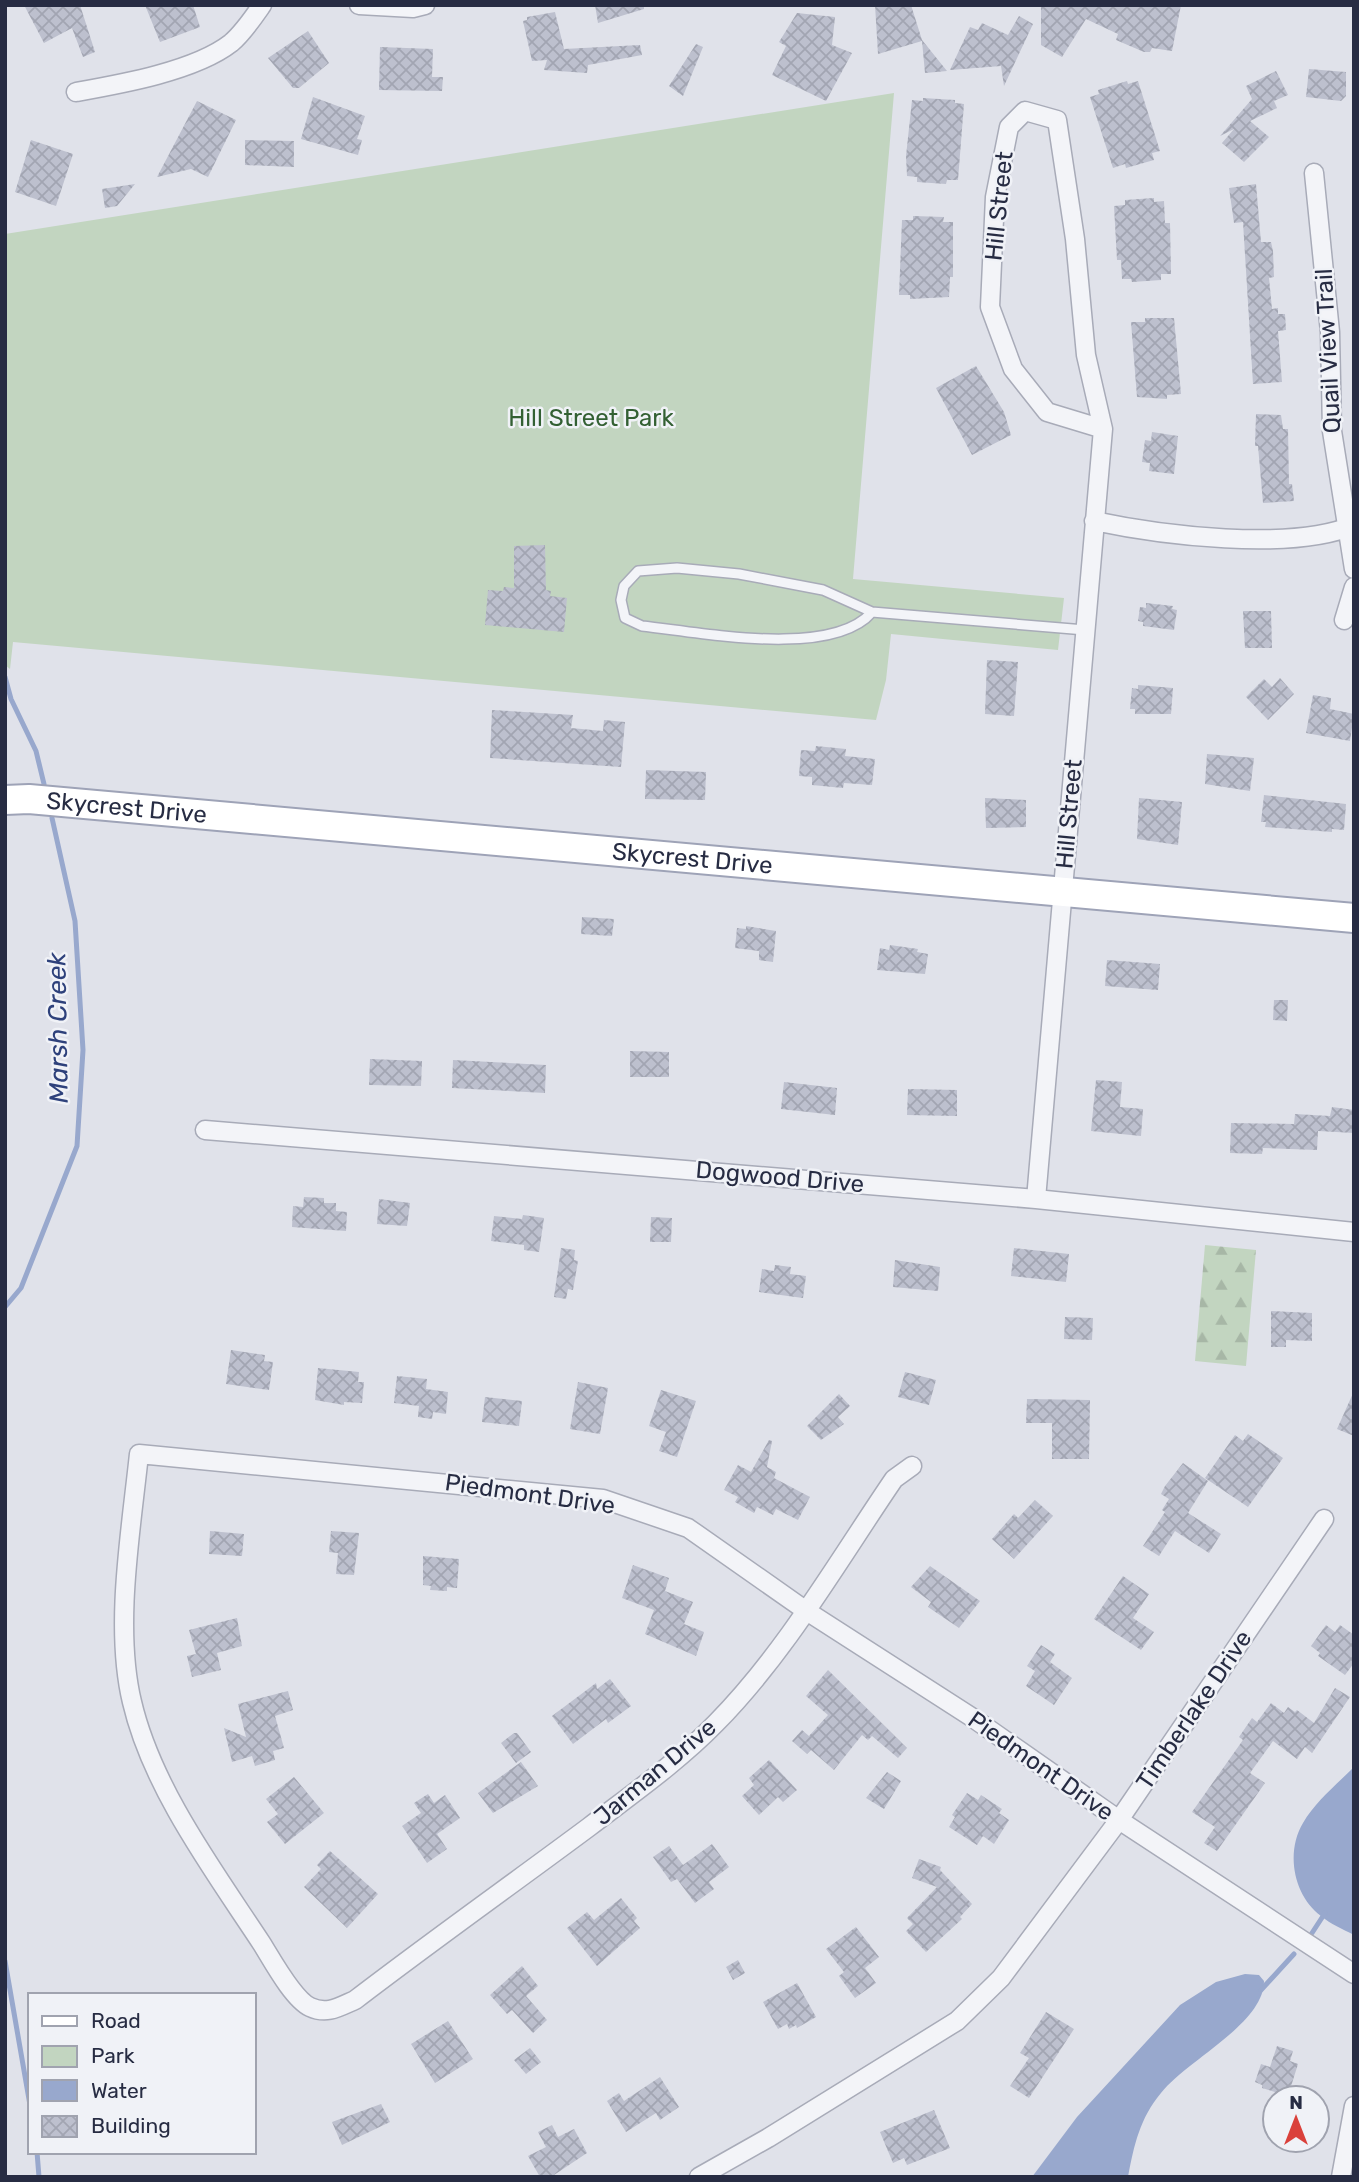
<svg xmlns="http://www.w3.org/2000/svg" width="1359" height="2182" font-family="Rubik,sans-serif">
<style>
.forest{fill:url(#forest-firs)}
.park{fill:#c2d5c0}
.water{fill:#98a8cd}
.lines{fill:none;stroke-linecap:round;stroke-linejoin:round}
.stream{stroke:#98a8cd;stroke-width:5}
.building{fill:url(#building-cross-hatch)}
.service-casing{stroke:#a8abb8;stroke-width:12}
.minor-casing{stroke:#a8abb8;stroke-width:21}
.primary-casing{stroke:#9ea3b7;stroke-width:32}
.service{stroke:#f3f4f8;stroke-width:9}
.minor{stroke:#f3f4f8;stroke-width:18}
.primary{stroke:#fff;stroke-width:28}
.labels{text-anchor:middle;dominant-baseline:central;stroke-width:5;stroke-linejoin:round;paint-order:stroke}
.street-label{font-size:24px;fill:#272c43;stroke:#f0f2f7}
.park-label{font-size:24px;fill:#336033;stroke:#f0f2f7}
.water-label{font-size:26px;font-style:italic;fill:#2e417b;stroke:#f0f2f7}
</style>
<defs>
<pattern id="forest-firs" width="22" height="20" patternUnits="userSpaceOnUse" patternTransform="scale(1.75)"><rect width="22" height="20" fill="#c2d5c0"/><path d="M5 1l3.5 6h-7zM16 11l3.5 6h-7z" fill="#a7b7a6"/></pattern>
<pattern id="building-cross-hatch" width="8" height="8" patternUnits="userSpaceOnUse" patternTransform="scale(1.75)"><rect width="8" height="8" fill="#bdc0ce"/><path d="M0 0l8 8M0 8l8-8" fill="none" stroke="#a2a5b2"/></pattern>
</defs>
<rect width="100%" height="100%" fill="#e0e2ea"/>
<path class="forest" d="M1205 1245 1256 1250 1246 1366 1195 1361Z"/>
<path class="park" d="M894 93 853 579 1064 598 1058 650 891 634 886 680 876 720 13 642 10 669 5 665V234Z"/>
<path class="water" d="M1354 1767V1935C1343 1929 1330 1924 1321 1916 1294 1896 1285 1853 1303 1823 1315 1802 1336 1785 1354 1767Z
M1245 1974 1259 1975 1264 1981C1264 2024 1187 2060 1161 2093 1140 2118 1134 2145 1128 2177H1032L1077 2117 1180 2005 1216 1982Z"/>
<g class="lines">
<path class="stream" d="M5 677 11 699 36 751 44 784
M5 1307 21 1288 77 1146 83 1050 75 921 52 818
M1312 1933 1325 1913
M5 1961 30 2105
M1261 1990 1294 1954
M37 2152 39 2177"/>
</g>
<path class="building" d="M24 5H80L95 52 83 57 72 28 44 43Z
M145 5H193L200 27 160 42Z
M595 5H644V9L598 23Z
M875 5H911L922 40 947 71 925 73 922 41 878 54Z
M1041 5H1181L1172 51 1152 48 1150 52H1144L1116 40 1118 34 1086 19 1062 57 1041 45Z
M555 12 564 49 640 45 642 55 588 65 587 73 544 70 547 60 532 61 523 21 527 20V17Z
M797 13 835 17 832 45 852 53 826 101 772 75 786 46 779 42Z
M1019 16 1033 24 1004 86 1001 66 950 70 970 27 978 30 982 23 1008 35Z
M308 31 329 63 299 88H293L268 58Z
M696 44 703 47 683 96 669 86Z
M380 47 433 49 432 77H443L442 91 379 90Z
M1309 69 1346 72V96L1341 101 1306 97Z
M1276 71 1288 95 1274 101 1277 108 1250 121 1269 137 1244 162 1222 143 1234 129 1220 136 1252 99 1246 86Z
M1127 81 1128 84 1138 81 1160 151 1152 153 1154 160 1126 168 1125 164 1113 168 1090 97 1099 94 1098 90Z
M313 97 365 116 357 139 362 140 358 155 301 139Z
M923 98 955 100V103L964 104 958 180H947L946 184 917 182V177L907 176 906 156 912 100 923 101Z
M197 101 236 120 208 177 191 169 157 177Z
M31 140 73 154 56 206 15 192Z
M245 140 294 141V167L245 165Z
M135 184 117 206 105 208 102 189Z
M1256 184 1261 242H1271L1273 251 1274 277 1269 278 1272 309 1278 308V314H1285L1286 330 1278 331 1282 382 1253 384 1243 222 1234 223 1229 188Z
M1154 198V202L1164 201 1165 223H1170L1171 274H1161V280L1132 282 1131 279H1122L1121 260H1117L1114 206 1125 205V200Z
M913 216 944 217 943 222H953V277H950L949 297 910 299V295H899L902 220H913Z
M1145 318H1174L1181 394 1167 395V399L1137 397 1131 322H1145Z
M976 366 1004 412 1011 435 972 455 936 388Z
M1256 414 1281 415 1283 429H1288L1289 484H1292L1294 501 1263 503 1258 446H1255Z
M1152 432 1178 436 1174 474 1149 471 1150 463 1142 462 1145 440 1151 441Z
M545 545 546 590 551 591 550 596 567 598 564 632 485 625 488 590 503 591 504 587 514 588V546Z
M1146 603 1173 606 1172 609 1177 610 1174 630 1143 626V622L1138 621 1140 607 1146 608Z
M1243 611H1271L1272 648H1245Z
M987 660 1018 662 1014 716 985 714Z
M1280 678 1294 694 1268 720 1246 697 1264 679 1272 687Z
M1138 685 1173 688 1171 714H1135V709H1130L1132 688 1138 689Z
M1313 695 1331 698 1330 709 1354 714 1350 741 1306 733Z
M492 710 573 715 571 728 603 731 604 720 625 722 621 767 490 758Z
M816 746 846 749 845 756 875 759 872 785 844 783 843 788 812 785V777L799 776 801 750 815 751Z
M1207 754 1254 758 1250 791 1205 784Z
M646 770 706 772 705 800 645 799Z
M1264 795 1346 804 1344 830 1332 829V832L1265 827 1266 822H1261Z
M985 798 1026 800V827L986 828Z
M1139 798 1182 802 1178 845 1137 839Z
M582 917 614 919 612 936 581 934Z
M746 926 776 931 773 962 759 960V951L735 948 737 928 746 929Z
M890 945 918 949 917 952 928 954 925 974 877 970 880 948 889 950Z
M1107 960 1160 964 1158 990 1105 986Z
M1274 1000H1288L1287 1021 1273 1020Z
M630 1051 669 1052V1077H630Z
M370 1059 422 1061 421 1086 369 1085Z
M453 1060 546 1065 545 1093 452 1088Z
M1096 1080 1122 1082 1120 1107 1143 1109 1141 1136 1091 1131Z
M784 1082 837 1088 835 1115 781 1109Z
M908 1089 957 1090V1116L907 1115Z
M1332 1107 1354 1110V1133L1318 1131 1317 1150 1263 1148 1262 1154 1230 1153 1231 1123 1294 1124 1295 1114 1330 1116Z
M304 1197 324 1198V1203H336V1211L347 1212 346 1231 292 1227 293 1206 303 1207Z
M379 1199 410 1203 407 1226 377 1224Z
M523 1215 544 1218 539 1252 524 1250V1245L491 1241 494 1216 522 1219Z
M651 1217 672 1218 671 1242H650Z
M561 1248 575 1250 574 1260 578 1261 573 1290 568 1289 566 1299 554 1297Z
M1014 1248 1069 1254 1066 1282 1011 1276Z
M895 1260 940 1267 938 1291 893 1287Z
M775 1265 791 1267 790 1274 806 1276 803 1298 759 1292 762 1269 774 1271Z
M1271 1311 1312 1313V1341L1286 1340V1347H1271Z
M1065 1317 1093 1318 1092 1340 1064 1339Z
M231 1350 265 1355 264 1361 273 1362 269 1390 226 1384Z
M318 1368 359 1372 358 1382H364L362 1403 344 1402V1405L315 1400Z
M905 1372 936 1380 929 1405 898 1397Z
M397 1376 427 1379 426 1389 448 1392 446 1414 433 1412 432 1419 418 1417 419 1406 394 1403Z
M578 1382 608 1388 600 1434 570 1429Z
M661 1390 696 1401 677 1457 659 1451 666 1432 649 1426Z
M1354 1391V1436L1337 1429Z
M839 1394 850 1406 838 1417 844 1424 821 1440 807 1426Z
M485 1397 522 1401 519 1426 482 1422Z
M1027 1399 1090 1400 1089 1459H1052V1423H1026Z
M1248 1434 1283 1458 1248 1507 1205 1478 1235 1435 1243 1441Z
M769 1440 772 1441 767 1467 776 1472 774 1478 810 1497 798 1520 776 1509 773 1515 757 1507 754 1513 735 1502 738 1497 724 1490 738 1465 751 1472Z
M1183 1463 1208 1481 1188 1513 1221 1534 1209 1553 1175 1531 1159 1556 1143 1546 1165 1512 1162 1510 1169 1499 1161 1494 1165 1486Z
M1035 1500 1053 1516 1014 1559 992 1539 1014 1514 1018 1518Z
M210 1531 244 1534 242 1556 209 1554Z
M331 1531 359 1533 354 1575 336 1574 338 1553 329 1552Z
M423 1556 459 1559 457 1588 447 1587V1591L430 1590 431 1586 423 1585Z
M633 1565 669 1578 665 1591 693 1602 684 1624 704 1632 696 1656 645 1634 654 1610 622 1598Z
M930 1566 980 1601 959 1628 928 1607 931 1602 911 1587Z
M1123 1576 1149 1594 1133 1618 1154 1632 1141 1650 1094 1619Z
M237 1618 242 1646 217 1653 221 1670 192 1677 187 1656 196 1654 189 1630Z
M1326 1625 1335 1632 1340 1625 1354 1635V1663L1345 1675 1318 1656 1320 1653 1311 1646Z
M1041 1645 1055 1654 1050 1662 1072 1678 1054 1705 1026 1686 1035 1671 1027 1666Z
M828 1670 907 1748 898 1758 872 1736 868 1740 862 1735 834 1770 811 1750 807 1754 792 1741 802 1730 809 1736 828 1715 806 1696Z
M610 1679 631 1706 608 1723 606 1719 573 1744 552 1716 596 1683 597 1689Z
M1335 1688 1350 1697 1312 1753 1305 1747 1297 1759 1273 1741 1250 1773 1265 1783 1217 1851 1204 1843 1215 1827 1192 1812 1243 1740 1239 1737 1252 1718 1257 1722 1271 1703 1284 1713 1288 1707 1295 1712 1297 1710 1314 1723Z
M288 1691 293 1710 275 1716 284 1748 273 1751 275 1760 255 1766 252 1756 232 1762 224 1728 246 1737 238 1704Z
M514 1733H517L531 1752 516 1763 501 1743Z
M769 1760 797 1790 783 1802 778 1797 759 1815 742 1796 754 1785 749 1778Z
M521 1762 538 1786 493 1813 478 1793Z
M887 1772 901 1781 884 1809 866 1798Z
M294 1777 324 1813 285 1844 267 1822 278 1814 266 1799Z
M967 1793 978 1800 981 1795 1002 1809 999 1813 1009 1820 994 1844 983 1836 977 1845 949 1827 955 1817 952 1815Z
M428 1794 434 1803 445 1795 460 1818 437 1834 447 1849 427 1863 402 1826 421 1813 414 1803Z
M712 1844 729 1867 709 1882 714 1889 695 1903 677 1879 671 1882 653 1857 669 1846 683 1865Z
M330 1851 378 1894 347 1928 304 1887 321 1869 317 1865Z
M919 1859 941 1867 940 1870 972 1904 960 1917 962 1919 926 1952 906 1931 913 1924 907 1918 937 1887 912 1878Z
M621 1898 637 1918 634 1921 640 1928 597 1966 567 1928 587 1912 594 1920Z
M856 1927 879 1957 865 1968 876 1983 855 1998 839 1976 844 1972 826 1949Z
M738 1960 745 1973 733 1980 726 1967Z
M522 1966 538 1986 526 1996 547 2020 533 2033 512 2010 507 2014 490 1995Z
M797 1983 816 2017 797 2028 796 2025 789 2029 787 2024 778 2029 763 2002Z
M1046 2012 1074 2029 1029 2098 1010 2086 1029 2058 1020 2053Z
M448 2021 473 2059 435 2083 411 2044Z
M1277 2046 1293 2051 1290 2061 1298 2064 1288 2096 1262 2088V2085L1255 2082 1261 2064 1270 2067Z
M530 2048 541 2062 526 2074 514 2060Z
M660 2077 679 2107 660 2120 656 2113 626 2132 607 2101 619 2093 624 2101Z
M381 2104 390 2122 342 2145 332 2122Z
M934 2110 950 2148 907 2165 904 2158 893 2163 880 2132Z
M552 2125 558 2137 574 2129 587 2153 551 2177H540L528 2156 546 2147 538 2132Z"/>
<g class="lines">
<g class="service-casing">
<path id="service" d="M872 612C832 659 699 632 642 626L625 618 621 600 624 586 638 571 677 568 739 574 823 590 872 612 1085 630"/>
</g>
<g class="minor-casing">
<path id="minor" d="M359 5 413 8 425 5
M76 92C121 84 195 71 231 43 243 33 253 18 262 5
M1025 111 1057 120 1075 239 1086 355 1103 429 1047 412 1013 369 990 307 995 197 1009 127Z
M1314 173 1330 332 1332 431 1354 569
M1094 521C1160 535 1291 552 1354 525
M1344 620 1354 587
M205 1130 1036 1199 1354 1232
M1036 1199 1103 429
M912 1466 894 1479C838 1561 786 1652 716 1723 678 1762 632 1794 589 1827 511 1885 432 1941 355 2000 339 2007 327 2015 310 2007 293 1999 272 1960 262 1944 214 1871 152 1788 132 1702 114 1627 131 1531 139 1454L603 1499 688 1528 805 1610 973 1718 1119 1820 1354 1974
M699 2177 768 2138 957 2021 1001 1978 1119 1820 1324 1519
M1341 2177 1354 2106"/>
</g>
<g class="primary-casing">
<g id="primary">
<path id="s1" d="M5 800 29 799 1354 918"/>
</g>
</g>
<use href="#service" class="service"/>
<use href="#minor" class="minor"/>
<use href="#primary" class="primary"/>
</g>
<g class="labels">
<g class="street-label">
<text transform="translate(999 206) rotate(-84)">Hill Street</text>
<text transform="translate(1328 351) rotate(-93)">Quail View Trail</text>
<text stroke="none"><textPath href="#s1" startOffset="122">Skycrest Drive</textPath></text>
<text transform="translate(1069 814) rotate(-85)">Hill Street</text>
<text stroke="none"><textPath href="#s1" startOffset="690">Skycrest Drive</textPath></text>
<text transform="translate(780 1177) rotate(5)">Dogwood Drive</text>
<text transform="translate(530 1494) rotate(8)">Piedmont Drive</text>
<text transform="translate(1194 1710) rotate(-56)">Timberlake Drive</text>
<text transform="translate(1041 1766) rotate(35)">Piedmont Drive</text>
<text transform="translate(655 1772) rotate(-40)">Jarman Drive</text>
</g>
<g class="park-label">
<text x="591" y="418">Hill Street Park</text>
</g>
<g class="water-label">
<text transform="translate(58 1028) rotate(-91)">Marsh Creek</text>
</g>
</g>
<rect width="1359" height="2182" fill="none" stroke="#272c43" stroke-width="14"/>
<rect x="28" y="1993" width="228" height="161" fill="#f0f2f7" stroke="#a0a3af" stroke-width="2"/>
<rect x="42" y="2016" width="35" height="10" fill="#ffffff" stroke="#a0a3af" stroke-width="2"/>
<text x="91" y="2028" font-size="21" fill="#272c43">Road</text>
<rect x="42" y="2046" width="35" height="21" fill="#c2d5c0" stroke="#a0a3af" stroke-width="2"/>
<text x="91" y="2063" font-size="21" fill="#272c43">Park</text>
<rect x="42" y="2080" width="35" height="21" fill="#98a8cd" stroke="#a0a3af" stroke-width="2"/>
<text x="91" y="2098" font-size="21" fill="#272c43">Water</text>
<rect x="42" y="2116" width="35" height="21" fill="url(#building-cross-hatch)" stroke="#a0a3af" stroke-width="2"/>
<text x="91" y="2133" font-size="21" fill="#272c43">Building</text>
<g transform="translate(1296 2119)"><circle r="33" fill="#f0f2f7" stroke="#a0a3af" stroke-width="2"/>
<path d="M0-5L12 26L0 18L-12 26Z" fill="#da413b"/>
<text y="-10" font-size="19" font-weight="bold" text-anchor="middle" fill="#272c43">N</text>
</g>
</svg>
